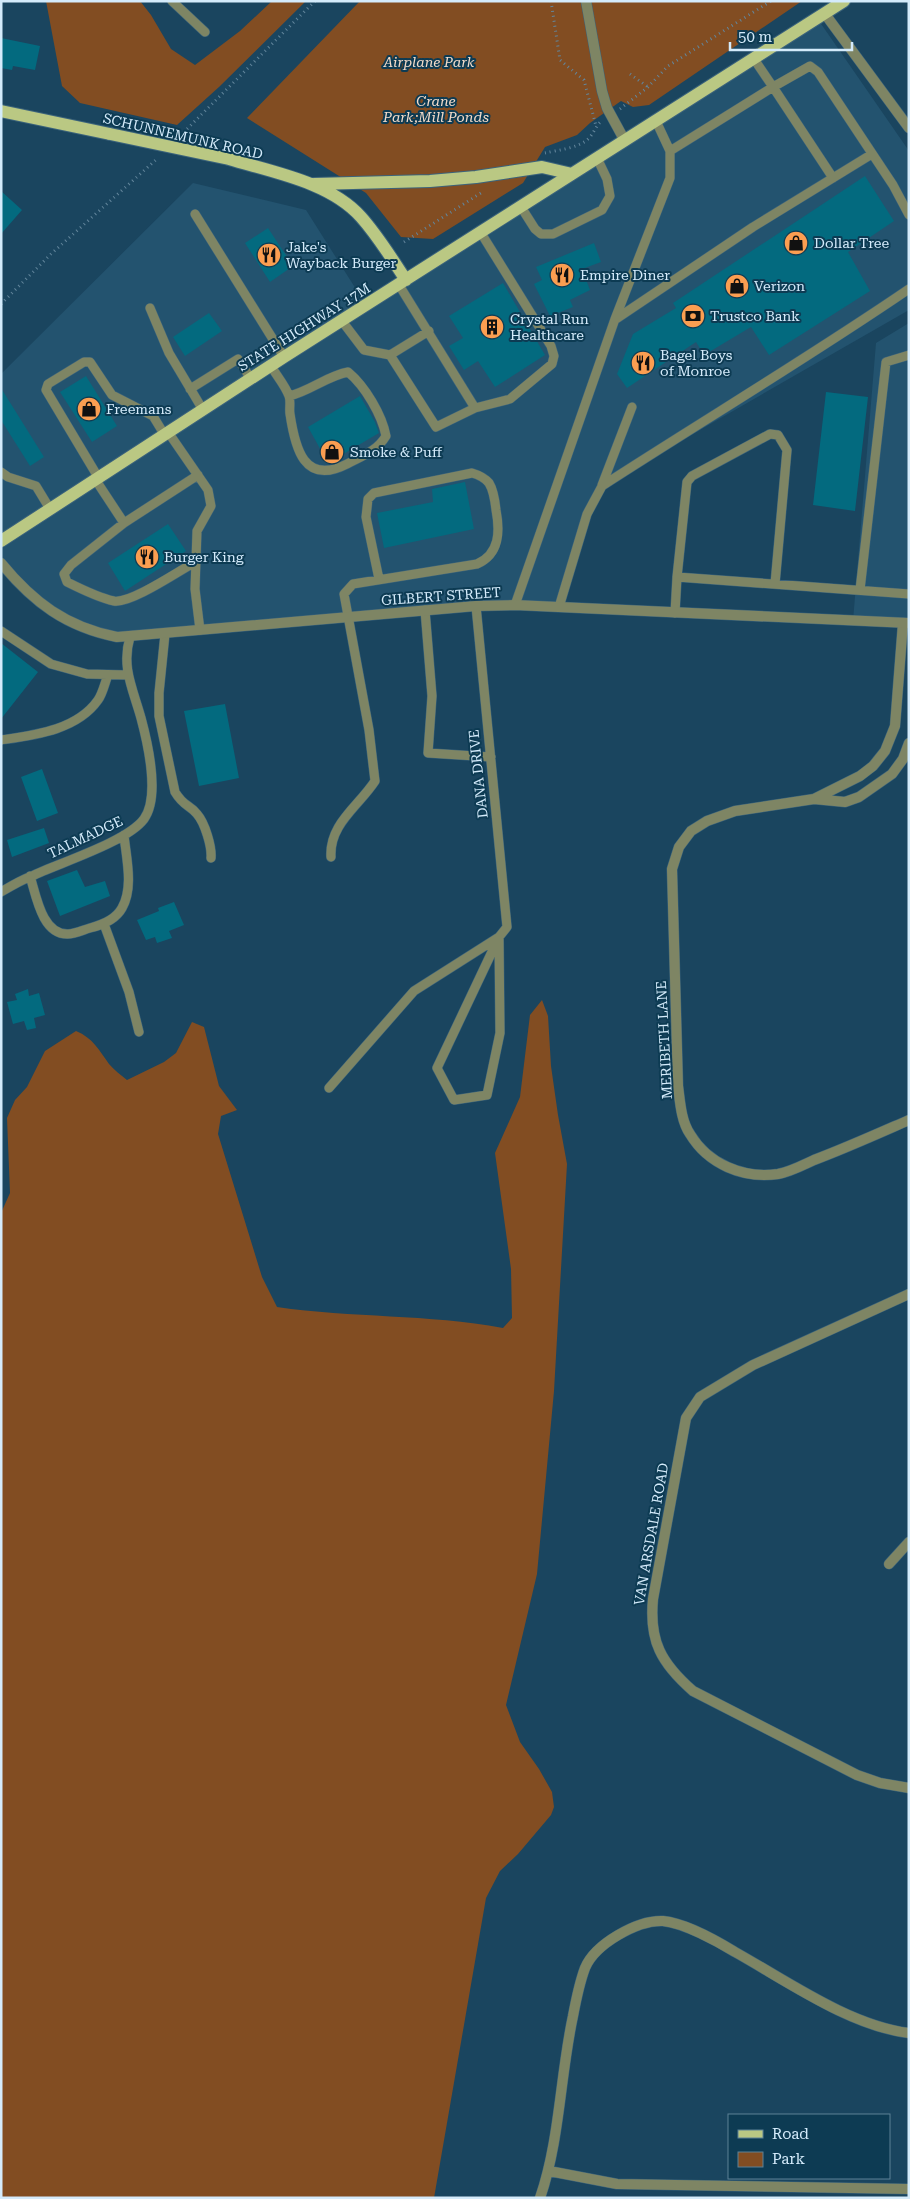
<svg xmlns="http://www.w3.org/2000/svg" width="910" height="2199" font-family="'Roboto Serif',serif">
<style>
.built{fill:#23536f}
.green{fill:#824d22}
.building{fill:#036a7f}
.lines{fill:none;stroke-linecap:round;stroke-linejoin:round}
.service-casing{stroke:#3b637b;stroke-width:10}
.minor-casing{stroke:#3b637b;stroke-width:11}
.tertiary-casing{stroke:#3b637b;stroke-width:11}
.primary-casing{stroke:#3b637b;stroke-width:14}
.path{stroke:#63869c;stroke-width:3;stroke-dasharray:1 4;stroke-linecap:butt}
.service{stroke:#7e8564;stroke-width:9}
.minor{stroke:#7e8564;stroke-width:10}
.tertiary{stroke:#7e8564;stroke-width:10}
.primary{stroke:#bac883;stroke-width:12}
.primary-bridge-casing{stroke:#3b637b;stroke-width:14;stroke-linecap:butt}
.primary-bridge{stroke:#bac883;stroke-width:12}
.labels{text-anchor:middle;dominant-baseline:central;stroke-width:4;stroke-linejoin:round;paint-order:stroke}
.park-label{font-size:14px;font-style:italic;fill:#f4dcca;stroke:#0d3b53}
.street-label{font-size:14px;fill:#d4ebfb;stroke:#0d3b53}
.poi-label{font-size:14px;fill:#d4ebfb;stroke:#0d3b53;text-anchor:start}
</style>
<rect width="100%" height="100%" fill="#1a455f"/>
<path class="built" d="M817 18 909 151V310L602 486 559 607 476 606 130 637 73 624 1 563V374L193 183 306 210 366 305Z
M909 323V623L853 621 876 343Z"/>
<path class="green" d="M46 1H140L151 15 171 49 195 65 240 31 272 1H306L219 87 177 125 80 103 62 86Z
M360 1H802L649 105 633 107 621 101 590 123 577 135 545 147 523 183 433 239 401 237 366 193 247 118Z
M542 1000 548 1016 551 1066 558 1115 567 1164 554 1391 537 1574 506 1705 520 1742 539 1769 552 1792 554 1807 551 1815 518 1854 500 1871 486 1898 434 2198H1V1213L10 1193 7 1118 15 1100 27 1087 45 1051 76 1031C93 1038 99 1050 109 1064 114 1070 121 1075 127 1080L164 1062 176 1053 192 1022 204 1027 219 1086 237 1110 221 1116 218 1134 262 1277 277 1307C352 1318 428 1314 503 1328L512 1318 511 1269 495 1153 520 1097 530 1015Z"/>
<path class="building" d="M1 38 40 46 35 70 13 66 12 70 1 68Z
M865 176 894 221 848 252 870 291 769 355 751 327 704 355 696 342 627 388 617 374 633 334 676 308 673 303Z
M1 191 22 210 1 234Z
M268 228 293 266 270 282 245 243Z
M594 243 601 262 582 269 590 290 570 300 573 307 550 316 534 284 542 280 536 267Z
M503 283 545 355 495 387 478 361 464 370 449 346 463 338 449 316Z
M209 313 222 331 185 356 173 337Z
M86 376 117 426 92 442 60 392Z
M1 388 44 457 30 466 1 420Z
M826 392 868 397 855 511 813 505Z
M360 396 375 422 379 433 328 463 308 427Z
M465 482 474 529 384 548 377 513 433 502 432 489Z
M168 524 186 551 125 591 108 563Z
M1 643 38 672 1 719Z
M225 704 239 778 199 786 184 711Z
M42 769 58 813 37 821 21 777Z
M44 828 49 843 12 857 7 840Z
M77 870 85 887 105 881 110 896 60 916 47 881Z
M174 902 184 925 169 931 172 938 157 943 155 937 146 940 137 920 159 911 158 908Z
M28 989 29 996 39 993 45 1015 34 1018 36 1028 27 1030 24 1021 13 1024 7 1002 17 1000 15 994Z"/>
<g class="lines">
<g class="service-casing">
<path id="service" d="M172 1 205 32
M670 151 773 87 754 59
M833 178 773 87 810 66 818 72 893 185 909 215
M521 207 535 229 541 234H553L602 210 610 196 607 179 597 158
M195 214 284 357
M399 285 475 408 436 427 390 355 429 331
M150 308 169 353 203 410
M616 319 753 227 872 154
M342 321 364 350 390 355
M271 366C276 375 285 385 289 396 291 401 289 409 290 414 295 448 304 486 347 464 362 456 377 451 386 436 382 415 365 386 348 372 327 376 310 391 289 396
M190 389 238 359 251 379
M475 408 510 399 552 364 554 356 551 346 481 233
M168 432 208 490 211 506 197 531 195 589 200 630
M1 472 8 477 36 486 50 509
M98 477 46 390 48 384 84 362H90L112 395 153 416 164 434
M95 479 124 523 198 475
M602 485 632 407
M124 523 71 565 64 574 67 582C81 589 99 598 114 601 131 604 180 570 197 561
M677 577 687 482 692 476 770 434 778 435 787 450 775 584
M860 590 886 362 909 355
M515 605 615 319 670 178V151L656 121
M559 607 587 514 602 486C704 420 808 358 909 289
M425 610 432 696 428 753 491 757
M675 613 677 577 909 594
M1 631 51 664 87 674 128 675
M165 634 159 693V716L175 792C184 807 189 804 197 814 205 823 212 847 211 858
M1 740C35 735 77 730 98 700 103 693 105 682 108 675
M331 857C329 824 358 807 375 781L369 730 344 594 353 584 477 564C500 554 500 531 496 510 495 501 494 491 489 483 484 477 479 475 472 473L374 493 368 499 366 517 379 579
M30 876C36 895 42 935 68 934 75 934 83 930 90 928 102 925 116 919 122 908 134 887 126 857 124 835
M1 892C11 886 21 880 32 876 59 863 127 842 144 819 160 797 148 744 141 718 133 689 121 667 130 637
M104 924 129 992 139 1032
M499 937 500 1033 487 1095 454 1100 437 1068Z
M329 1088 414 991 499 937 507 927 476 606"/>
</g>
<g class="minor-casing">
<path id="minor" d="M586 1 602 91 607 108 625 141
M825 14 909 128
M909 743 903 759 892 774 859 797 845 802 814 799 735 811 707 821 691 831 679 847 672 869 678 1086C680 1101 681 1121 690 1134 708 1164 743 1179 778 1174 790 1172 803 1165 814 1160 846 1148 877 1134 909 1120
M814 799 860 776 873 766 885 751 895 726 903 623
M909 1294 753 1365 700 1397 686 1418 653 1599C649 1641 661 1663 693 1691L857 1775 880 1783 909 1788
M889 1564 909 1542
M549 2171 617 2184 909 2189
M540 2198C560 2140 560 2076 573 2016 576 2000 579 1984 585 1968 595 1944 637 1920 663 1921 684 1923 717 1941 735 1952 787 1981 850 2026 909 2033"/>
</g>
<g class="tertiary-casing">
<path id="tertiary" d="M1 563C33 602 66 627 117 637L476 606 515 605 909 623"/>
</g>
<g class="primary-casing">
<path id="primary" d="M1 111 110 134
M229 159C272 172 330 182 361 217 378 236 392 259 406 280
M314 184 430 181 476 177 542 167 572 174
M1 541 284 357 844 1"/>
</g>
<path class="path" d="M551 1 560 60 584 80 596 126
M630 74 648 87
M620 109 648 87 668 66 771 1
M180 136 315 1
M545 153C558 150 581 148 590 137 595 131 596 125 602 121
M404 242 484 191
M1 304 51 254 158 158"/>
<use href="#service" class="service"/>
<use href="#minor" class="minor"/>
<use href="#tertiary" class="tertiary"/>
<use href="#primary" class="primary"/>
<g class="primary-bridge-casing">
<path id="primary-bridge" d="M110 134 229 159"/>
</g>
<use href="#primary-bridge" class="primary-bridge"/>
</g>
<defs>
<g id="shop-disc" transform="scale(1.25)"><circle r="9.5" fill="#fb9e51" stroke="#0d3b53"/><path d="M-5-2.5h2.3a2.7 3.5 0 0 1 5.4 0H5L5.5 6h-11ZM-1.5-2.5h3a1.5 2.3 0 0 0-3 0Z" fill="#111"/></g>
<g id="restaurant-disc" transform="scale(1.25)"><circle r="9.5" fill="#fb9e51" stroke="#0d3b53"/><path d="M-5-6h1v4h1v-4h1v4h1v-4h1v5L-1.5 .5V6h-2V.5L-5-1ZM5-6V6H3V1.5H1.5Q1.5-4 5-6Z" fill="#111"/></g>
<g id="bank-disc" transform="scale(1.25)"><circle r="9.5" fill="#fb9e51" stroke="#0d3b53"/><path d="M-6-4H6V4H-6ZM0-2.3a2.3 2.3 0 1 0 0 4.6a2.3 2.3 0 1 0 0-4.6Z" fill="#111"/></g>
<g id="building-disc" transform="scale(1.25)"><circle r="9.5" fill="#fb9e51" stroke="#0d3b53"/><path d="M-4-6H4V6H1V3H-1V6H-4ZM-2.5-4.3h1.7v1.8h-1.7ZM.8-4.3h1.7v1.8H.8ZM-2.5-1h1.7V.8h-1.7ZM.8-1h1.7V.8H.8Z" fill="#111"/></g>
</defs>
<g fill-rule="evenodd">
<use href="#shop-disc" x="796" y="243"/>
<use href="#restaurant-disc" x="269" y="255"/>
<use href="#restaurant-disc" x="562" y="275"/>
<use href="#shop-disc" x="737" y="286"/>
<use href="#bank-disc" x="693" y="316"/>
<use href="#building-disc" x="492" y="327"/>
<use href="#restaurant-disc" x="643" y="363"/>
<use href="#shop-disc" x="89" y="409"/>
<use href="#shop-disc" x="332" y="452"/>
<use href="#restaurant-disc" x="147" y="557"/>
</g>
<g class="labels">
<g class="park-label">
<text x="429" y="62">Airplane Park</text>
<text x="436" y="101">Crane<tspan x="436" dy="16">Park;Mill Ponds</tspan></text>
</g>
<g class="street-label">
<text transform="translate(183 136) rotate(13)">SCHUNNEMUNK ROAD</text>
<text transform="translate(304 327) rotate(-32)">STATE HIGHWAY 17M</text>
<text transform="translate(441 596) rotate(-4)">GILBERT STREET</text>
<text transform="translate(478 774) rotate(-96)">DANA DRIVE</text>
<text transform="translate(85 837) rotate(-25)">TALMADGE</text>
<text transform="translate(664 1040) rotate(-93)">MERIBETH LANE</text>
<text transform="translate(651 1534) rotate(-80)">VAN ARSDALE ROAD</text>
</g>
<g class="poi-label">
<text x="814" y="243">Dollar Tree</text>
<text x="286" y="247">Jake's<tspan x="286" dy="16">Wayback Burger</tspan></text>
<text x="580" y="275">Empire Diner</text>
<text x="754" y="286">Verizon</text>
<text x="710" y="316">Trustco Bank</text>
<text x="510" y="319">Crystal Run<tspan x="510" dy="16">Healthcare</tspan></text>
<text x="660" y="355">Bagel Boys<tspan x="660" dy="16">of Monroe</tspan></text>
<text x="106" y="409">Freemans</text>
<text x="350" y="452">Smoke &amp; Puff</text>
<text x="164" y="557">Burger King</text>
</g>
</g>
<rect width="910" height="2199" fill="none" stroke="#d4ebfb" stroke-width="5"/>
<rect x="728" y="2114" width="162" height="65" fill="#0d3b53" stroke="#5d8196"/>
<rect x="738" y="2130" width="25" height="8" fill="#bac883" stroke="#5d8196"/>
<text x="772" y="2139" font-size="15" fill="#d4ebfb">Road</text>
<rect x="738" y="2152" width="25" height="15" fill="#824d22" stroke="#5d8196"/>
<text x="772" y="2164" font-size="15" fill="#d4ebfb">Park</text>
<path d="M730 42v8h122v-8" fill="none" stroke="#d4ebfb" stroke-width="2.5"/>
<text x="738" y="42" font-size="15" fill="#d4ebfb" stroke="#0d3b53" stroke-width="4" paint-order="stroke">50 m</text>
</svg>
